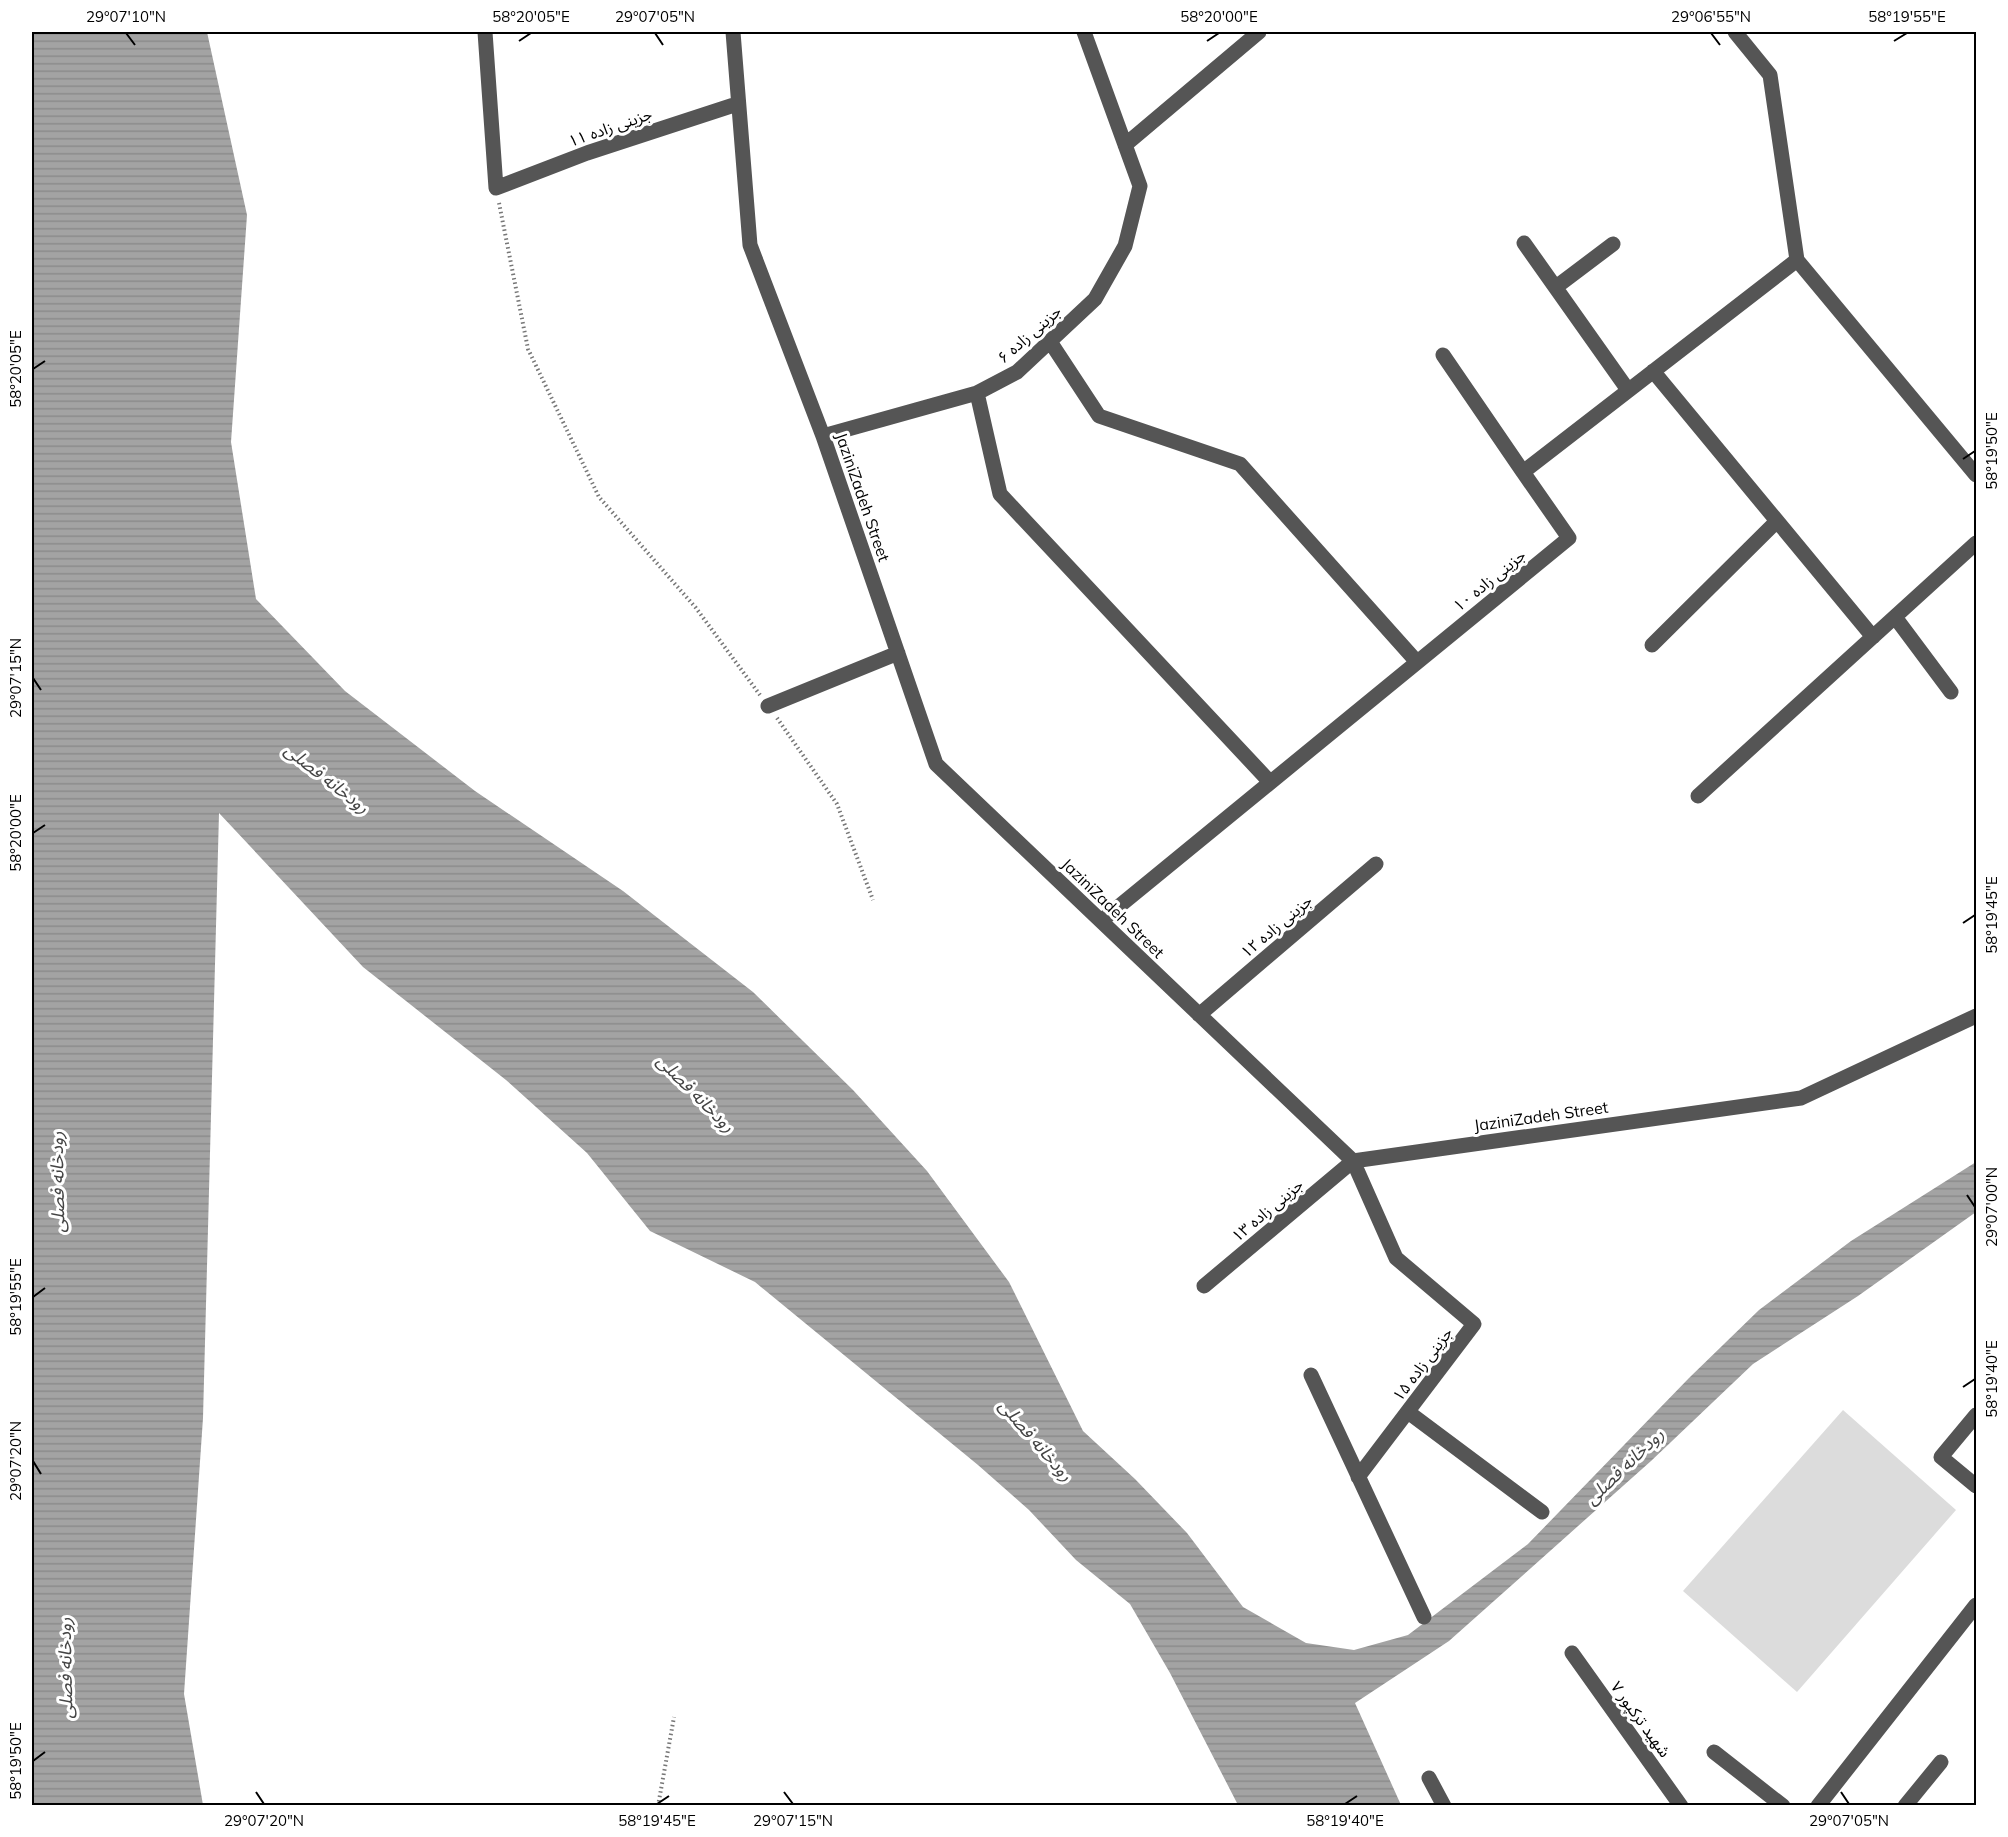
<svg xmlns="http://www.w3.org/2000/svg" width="2008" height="1837" font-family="Mulish,'Noto Sans Arabic',sans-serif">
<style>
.garden{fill:#dcdcdc}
.water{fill:url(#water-rules)}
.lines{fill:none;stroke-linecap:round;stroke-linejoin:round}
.path{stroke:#777;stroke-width:4;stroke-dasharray:1.5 3;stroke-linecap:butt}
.minor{stroke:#555;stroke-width:15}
.ticks{fill:none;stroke:#000;stroke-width:2}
.labels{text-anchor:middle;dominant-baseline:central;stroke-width:6;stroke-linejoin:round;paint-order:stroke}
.street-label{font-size:16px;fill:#000;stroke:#fff}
.water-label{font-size:18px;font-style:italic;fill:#444;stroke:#fff}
.neatline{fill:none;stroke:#000;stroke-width:2}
.ticks-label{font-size:15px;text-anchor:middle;fill:#000}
</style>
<defs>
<pattern id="water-rules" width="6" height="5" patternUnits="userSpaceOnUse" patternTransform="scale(1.5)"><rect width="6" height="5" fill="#a3a3a3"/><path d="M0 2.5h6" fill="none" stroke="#8b8b8b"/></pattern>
</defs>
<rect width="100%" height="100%" fill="#fff"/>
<path class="garden" d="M1843 1410 1956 1510 1797 1692 1683 1591Z"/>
<path class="water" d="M32 32H207L247 215 231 442 256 599 345 691 475 791 623 891 753 992 853 1090 927 1171 1009 1282 1083 1431 1135 1479 1187 1533 1243 1607 1306 1643 1354 1650 1408 1635 1528 1544 1689 1378 1759 1310 1851 1241 1976 1162V1212L1858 1296 1753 1364 1651 1461 1449 1641 1355 1703 1401 1805H1238L1170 1673 1130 1604 1076 1560 1029 1510 978 1465 755 1282 650 1231 587 1153 506 1080 363 967 219 813 203 1418 184 1694 203 1805 32 1806Z"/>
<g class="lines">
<path class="path" d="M499 203 528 349 599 497 696 608 760 695
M777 718 837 804 873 900
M658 1806 674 1717"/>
<path class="minor" d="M485 32 496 188 587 153 737 104
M733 32 750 245 823 436 936 764 1353 1161 1801 1098 1976 1016
M1735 32 1770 75 1797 260 1976 475
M1125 145 1259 32
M1524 243 1628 390
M1556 287 1613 244
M1051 343 1099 416 1240 464 1417 662
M1443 355 1523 472
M1653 371 1873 637
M977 393 1000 494 1270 782
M823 436 977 393 1017 372 1095 299 1125 246 1140 186 1084 32
M1895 617 1951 692
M1652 645 1777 521
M768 706 898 653
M1698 796 1976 543
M1101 921 1569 538 1523 472 1797 260
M1199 1015 1376 864
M1204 1286 1353 1161 1396 1258 1474 1324 1358 1477
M1311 1375 1424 1617
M1408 1412 1542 1512
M1976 1415 1941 1457 1976 1486
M1572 1653 1681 1806
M1714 1752 1783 1806
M1429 1778 1444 1806
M1818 1806 1976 1605
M1905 1806 1941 1762"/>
</g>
<path class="ticks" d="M126 33 135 45M655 33 663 45M1711 33 1720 45M519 41 531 33M1207 41 1219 33M1894 41 1907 33M33 369 45 361M1963 459 1975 451M33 678 41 690M33 833 45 825M1963 923 1975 915M1967 1195 1975 1207M33 1297 45 1288M1963 1387 1975 1379M33 1461 41 1474M33 1761 45 1752M256 1792 264 1804M784 1792 793 1804M1841 1792 1849 1804M657 1804 669 1796M1345 1804 1357 1796"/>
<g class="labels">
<g class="street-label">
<text transform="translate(610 127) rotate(-19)">جزینی زاده ۱۱</text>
<text transform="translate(1029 334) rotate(-41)">جزینی زاده ۶</text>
<text transform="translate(863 497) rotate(71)">JaziniZadeh Street</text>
<text transform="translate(1489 580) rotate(-39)">جزینی زاده ۱۰</text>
<text transform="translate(1113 908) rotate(44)">JaziniZadeh Street</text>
<text transform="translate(1276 926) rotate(-40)">جزینی زاده ۱۲</text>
<text transform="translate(1541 1116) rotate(-8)">JaziniZadeh Street</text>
<text transform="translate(1267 1210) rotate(-40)">جزینی زاده ۱۳</text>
<text transform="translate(1422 1364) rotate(-53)">جزینی زاده ۱۵</text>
<text transform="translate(1641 1719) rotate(54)">شهید ترکپور ۷</text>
</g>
<g class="water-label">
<text transform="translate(327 778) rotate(38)">رودخانه فصلی</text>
<text transform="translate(696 1093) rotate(45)">رودخانه فصلی</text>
<text transform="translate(57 1182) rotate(-91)">رودخانه فصلی</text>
<text transform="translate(1036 1440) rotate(49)">رودخانه فصلی</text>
<text transform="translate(1624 1466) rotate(-44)">رودخانه فصلی</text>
<text transform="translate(65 1668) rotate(-91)">رودخانه فصلی</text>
</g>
</g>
<rect width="2008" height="1837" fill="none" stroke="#ffffff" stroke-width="66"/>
<rect x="33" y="33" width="1942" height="1771" class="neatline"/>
<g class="ticks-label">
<text x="126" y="22">29°07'10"N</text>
<text x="531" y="22">58°20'05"E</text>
<text x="655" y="22">29°07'05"N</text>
<text x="1219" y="22">58°20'00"E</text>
<text x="1711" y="22">29°06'55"N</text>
<text x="1907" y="22">58°19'55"E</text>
<text transform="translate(16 369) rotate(-90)" y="5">58°20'05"E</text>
<text transform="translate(1992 451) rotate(-90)" y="5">58°19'50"E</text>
<text transform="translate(16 678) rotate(-90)" y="5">29°07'15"N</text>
<text transform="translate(16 833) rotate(-90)" y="5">58°20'00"E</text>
<text transform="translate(1992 915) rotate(-90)" y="5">58°19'45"E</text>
<text transform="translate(1992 1207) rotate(-90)" y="5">29°07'00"N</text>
<text transform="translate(16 1297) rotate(-90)" y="5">58°19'55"E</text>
<text transform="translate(1992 1379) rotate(-90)" y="5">58°19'40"E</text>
<text transform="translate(16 1461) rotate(-90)" y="5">29°07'20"N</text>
<text transform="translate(16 1761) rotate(-90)" y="5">58°19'50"E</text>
<text x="264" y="1826">29°07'20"N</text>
<text x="657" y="1826">58°19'45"E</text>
<text x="793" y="1826">29°07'15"N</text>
<text x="1345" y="1826">58°19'40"E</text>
<text x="1849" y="1826">29°07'05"N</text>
</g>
</svg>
